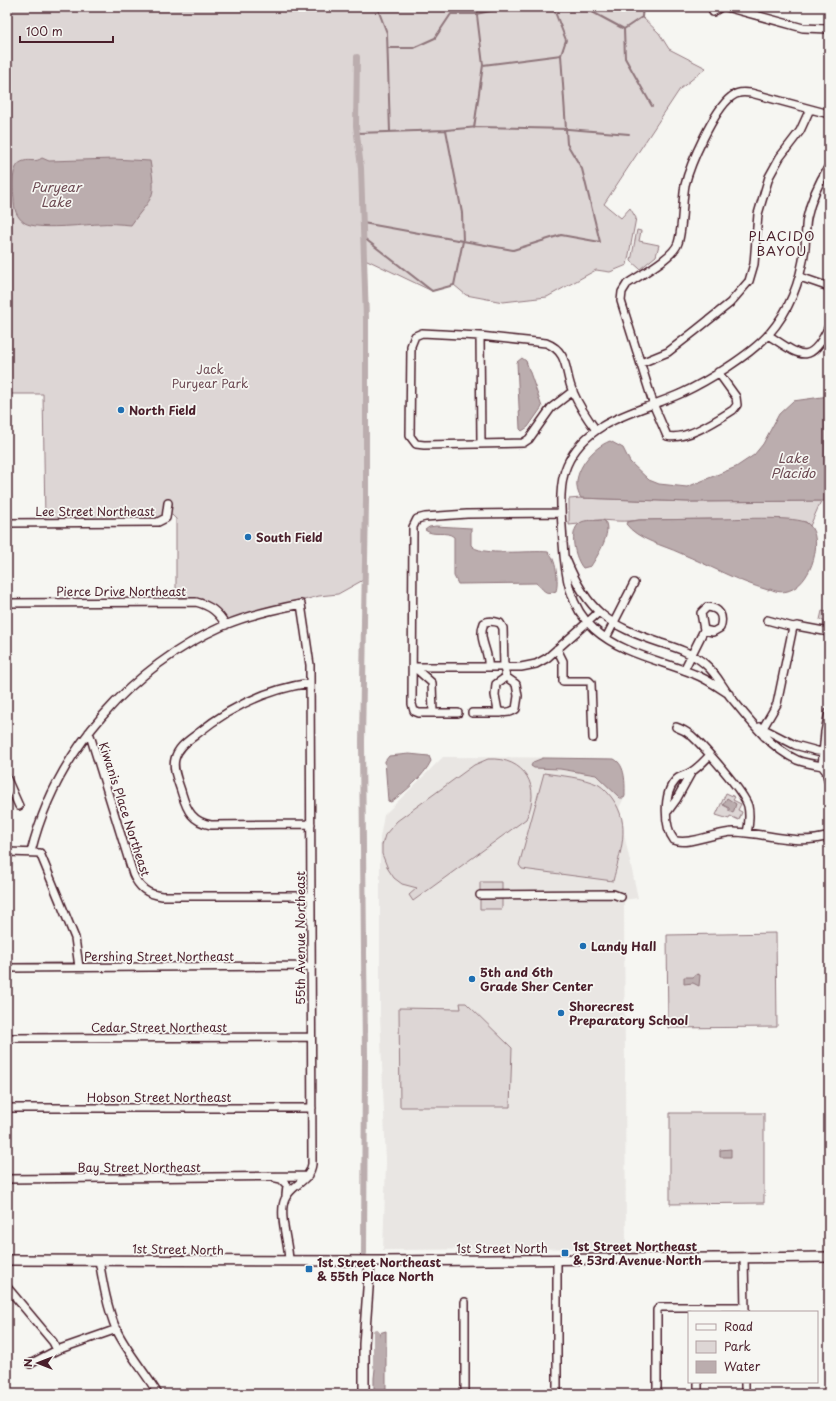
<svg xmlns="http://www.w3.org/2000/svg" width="836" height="1401" font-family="'Playpen Sans',sans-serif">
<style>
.built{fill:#e9e6e3}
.green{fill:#ddd6d5;stroke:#947a80}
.water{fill:#bbadae;stroke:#8e747a}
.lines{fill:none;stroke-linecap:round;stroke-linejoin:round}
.stream{stroke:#8e747a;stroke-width:2}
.canal{stroke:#bbadae;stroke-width:6}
.minor-casing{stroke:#4a1f2b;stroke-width:10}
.tertiary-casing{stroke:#4a1f2b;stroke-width:12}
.minor{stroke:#f6f6f2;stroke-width:7}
.tertiary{stroke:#f6f6f2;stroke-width:9}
.poi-dot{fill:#1f6fb2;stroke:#f6f6f2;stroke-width:1.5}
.labels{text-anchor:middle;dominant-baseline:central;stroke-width:3.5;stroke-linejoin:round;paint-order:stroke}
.park-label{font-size:12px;fill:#6f4d56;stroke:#f6f6f2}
.poi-label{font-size:12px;font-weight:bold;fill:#4a1f2b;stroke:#f6f6f2;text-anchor:start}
.street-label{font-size:12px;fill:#4a1f2b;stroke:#f6f6f2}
.water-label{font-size:13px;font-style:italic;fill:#6c4a52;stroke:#f6f6f2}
.neighbourhood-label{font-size:13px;letter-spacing:1px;fill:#4a1f2b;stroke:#f6f6f2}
</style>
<rect width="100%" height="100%" fill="#f6f6f2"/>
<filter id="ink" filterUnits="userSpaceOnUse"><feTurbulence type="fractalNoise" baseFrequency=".025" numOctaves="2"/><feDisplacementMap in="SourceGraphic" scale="8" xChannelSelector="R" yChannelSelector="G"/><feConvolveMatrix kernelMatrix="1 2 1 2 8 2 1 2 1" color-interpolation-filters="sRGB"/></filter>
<g filter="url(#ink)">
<path class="built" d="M443 757 608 758 619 761 622 767 625 796 619 808 623 820 624 834 638 898 624 900 626 1248 383 1250 386 1163 380 1015V838L384 815Z"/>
<path class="green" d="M7 7H643L642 17 659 33 669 49 706 68 680 89 604 204 621 218 630 208 636 218 627 265 610 272 596 270 547 297 503 302 466 295 454 285 432 291 365 259V579L338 594 319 596 229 620 214 606 203 599 176 597V519L172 515H164L158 519H45L43 394H7Z
M637 230 641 231 639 241 659 245 656 256 640 269 631 261Z
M581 498 688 502 821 501 810 526 806 522 716 519 639 520C626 522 614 521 600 520 589 520 580 525 569 525V499Z
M827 610 829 611V630L823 628 824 621 820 620 822 611 826 612Z
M488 759C525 757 542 787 526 819L413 901 409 895 417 888 402 884 394 878 388 869 382 854V845L385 835 397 821 474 765Z
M544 773C562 776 582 777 599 785 604 788 609 794 612 798 632 825 620 852 613 881L522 869 519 865Z
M726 793 735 797 733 800 741 804 738 810 742 812 739 820 730 816 729 819 716 815Z
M480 882H502V909H480Z
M776 933 777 1027 668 1028 667 935Z
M460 1003H466L512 1048 510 1107H400L399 1008 461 1009Z
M670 1113H764V1203L670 1204Z"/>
<path class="water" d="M42 158 49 161 113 159 150 161C157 201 153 194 131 225 120 224 109 223 98 224 82 225 37 230 25 223 16 217 14 209 14 199 13 188 10 164 24 161 31 159 35 163 42 158Z
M522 358 526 361 542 407 528 427 522 431 520 429 517 362Z
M829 396V501L688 502 581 498C567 477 591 448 610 441L623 448 630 462 649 480 659 484 687 487 736 467 754 455 763 444 779 414 793 401Z
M716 519C735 519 789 516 805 522 830 533 808 607 770 589L768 590C736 581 711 566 680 553 663 545 638 540 626 524L627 522 639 520Z
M602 520 605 521C612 533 598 555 591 566L583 568C575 559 568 531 580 523 585 519 596 521 602 520Z
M436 526 471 528V545C478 557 533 550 548 552 556 557 559 583 556 591 544 596 544 589 536 583L458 584 454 576V537C446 530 434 537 425 530L429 527Z
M409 754 429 756 431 761C424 776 405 792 391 802L388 801 385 761 389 756Z
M543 758 614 759C626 765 625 784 625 796L624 798H620L596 775 560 769 534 768 531 766 533 762Z
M727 798 736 804 733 813 729 811V808L723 805Z
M697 974 700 975 699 986 693 983 684 984V977H693Z
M731 1149V1157H720V1150Z
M386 1331V1394H374V1378L379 1333Z"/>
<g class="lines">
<path class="stream" d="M377 7 387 33 390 132
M583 7 624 29 625 58 652 106
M624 29 642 17 643 7
M388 48H413L435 38 451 14H476L509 7
M483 65 561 55
M474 128 483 65 476 7
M357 133 446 130 478 127 568 129 629 134
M363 223 513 250 561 235 600 242 582 169 567 144 561 55 566 40 553 7
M364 238 432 291 454 285 463 241 462 213 446 130"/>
<path class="canal" d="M357 57 356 126 361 168 366 319V500L362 742 365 1054 364 1253
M376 1332V1366"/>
<g class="minor-casing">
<path id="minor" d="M726 7 803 28 829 29
M713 12 721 7
M800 277 829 287
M768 335C798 354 810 369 829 326
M480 336 481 443
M641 363 668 352 695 331 730 303 749 281 754 264 758 214 769 177 780 157 800 131 810 109
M718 372 736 397 737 405 733 410C717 420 686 441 667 436L654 406 621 301 622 292 627 284C640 275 674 257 678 243 683 228 682 202 685 185 690 164 714 110 731 97 737 92 743 92 751 93L829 114
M573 391 551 408 529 439 523 443 424 445 416 444 410 436 411 346 415 336 422 333 480 336 546 343C570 352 564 373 573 392 579 406 587 418 596 430
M7 523 158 522 166 518 168 503
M566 559C588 613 608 625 661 643 677 648 692 653 705 664 715 672 721 684 729 695 748 718 769 747 797 760 807 764 818 765 829 767
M7 603 196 602C211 606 218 612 226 625
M767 620 793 627
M606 638 634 583
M557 649 563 661V681H589L591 683 593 738
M414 667H521L536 664 547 658 599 612
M414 667 432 683 433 713
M488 667C490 651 477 640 484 623 489 620 494 621 500 623L503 628 504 667 506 677 516 684 518 696 516 709C510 713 505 714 498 711L495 695 496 684 506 677
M684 670 704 630 701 613 707 607C720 608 724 616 720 628L713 632 704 630
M310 683C268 689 230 707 197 734 188 741 178 747 175 759 172 770 179 783 182 794 187 811 193 822 211 825L311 824
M729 694C718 687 707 679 694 674 660 660 622 654 594 629 569 607 565 574 563 543 562 518 557 488 567 465 588 418 641 412 682 393 708 381 750 355 769 334 790 310 801 279 805 248 806 238 805 228 807 218 811 199 819 182 829 166
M829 712 825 732 822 766 826 771 829 783
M458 713H419L414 711 412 704 413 527 417 519 425 517 467 514 561 513
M472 713H501
M676 727C682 729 687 732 692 736 704 747 744 792 748 806 750 815 749 824 747 833
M760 727 795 745 817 751 829 752
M89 732 133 874C139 888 147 894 162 896H311
M764 736 763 728 777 704 793 627 797 626 829 632
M710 755C704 761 698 768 691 772 686 776 679 775 675 781 663 794 664 827 674 840 688 846 716 832 734 832 768 833 795 846 829 836
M7 779 19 806
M668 811 676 800 691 773
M7 852 40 853 75 938 79 967
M31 852C56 751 131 667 225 625 249 615 275 609 301 604L310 665 312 1164C310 1182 291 1184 285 1199 278 1214 289 1244 289 1261
M480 895 613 894 621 897
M7 968 311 966
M7 1038 311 1037
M7 1108H312
M276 1178 281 1179 287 1185 286 1195
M7 1179 308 1176
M744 1257 745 1312
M99 1260C103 1283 107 1307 116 1329 127 1352 145 1372 158 1394
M7 1287 53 1342 57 1350
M465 1302V1394
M30 1364 57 1350 117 1329
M745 1382V1394
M557 1394V1259
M657 1394V1310L660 1307H745
M698 1394V1382"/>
</g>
<g class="tertiary-casing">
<path id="tertiary" d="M7 1260 385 1261 829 1257
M364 1394V1344L370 1261"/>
</g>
<use href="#minor" class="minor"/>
<use href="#tertiary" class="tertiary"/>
</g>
</g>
<g class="poi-dot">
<circle cx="121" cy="410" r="4"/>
<circle cx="248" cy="537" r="4"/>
<circle cx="583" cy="946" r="4"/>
<circle cx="472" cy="979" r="4"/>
<circle cx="561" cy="1013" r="4"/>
<rect x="561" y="1249" width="8" height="8" rx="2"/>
<rect x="305" y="1265" width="8" height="8" rx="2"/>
</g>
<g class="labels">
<g class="park-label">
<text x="210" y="369">Jack<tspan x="210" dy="14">Puryear Park</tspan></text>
</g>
<g class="poi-label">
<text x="129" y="410">North Field</text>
<text x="256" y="537">South Field</text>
<text x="591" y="946">Landy Hall</text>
<text x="480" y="972">5th and 6th<tspan x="480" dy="14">Grade Sher Center</tspan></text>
<text x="569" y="1006">Shorecrest<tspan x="569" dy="14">Preparatory School</tspan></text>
<text x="573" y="1246">1st Street Northeast<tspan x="573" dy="14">&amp; 53rd Avenue North</tspan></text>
<text x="317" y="1262">1st Street Northeast<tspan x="317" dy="14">&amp; 55th Place North</tspan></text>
</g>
<g class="street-label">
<text x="95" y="511">Lee Street Northeast</text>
<text x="121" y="591">Pierce Drive Northeast</text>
<text transform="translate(125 809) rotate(72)">Kiwanis Place Northeast</text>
<text transform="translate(300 938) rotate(-90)">55th Avenue Northeast</text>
<text x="159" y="956">Pershing Street Northeast</text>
<text x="159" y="1027">Cedar Street Northeast</text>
<text x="159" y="1097">Hobson Street Northeast</text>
<text x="139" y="1167">Bay Street Northeast</text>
<text x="502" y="1248">1st Street North</text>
<text transform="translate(178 1249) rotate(1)">1st Street North</text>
</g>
<g class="water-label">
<text x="56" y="186">Puryear<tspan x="56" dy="15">Lake</tspan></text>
<text x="793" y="457">Lake<tspan x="793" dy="15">Placido</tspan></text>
</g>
<g class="neighbourhood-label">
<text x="782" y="235">PLACIDO<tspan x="782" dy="15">BAYOU</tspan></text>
</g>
</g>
<rect width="836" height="1401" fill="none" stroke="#f6f6f2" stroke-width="24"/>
<rect x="12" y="12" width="812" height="1377" fill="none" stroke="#4a1f2b" stroke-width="1.5" filter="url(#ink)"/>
<rect x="688" y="1311" width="130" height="72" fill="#f6f6f2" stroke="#b1a0a2"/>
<rect x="696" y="1324" width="20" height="6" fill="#f6f6f2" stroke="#b1a0a2"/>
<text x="724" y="1331" font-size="12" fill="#4a1f2b">Road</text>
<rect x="696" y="1341" width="20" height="12" fill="#ddd6d5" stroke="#b1a0a2"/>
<text x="724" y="1351" font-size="12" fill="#4a1f2b">Park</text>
<rect x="696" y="1361" width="20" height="12" fill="#bbadae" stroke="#b1a0a2"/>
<text x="724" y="1371" font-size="12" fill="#4a1f2b">Water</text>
<g transform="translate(38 1363) rotate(270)" stroke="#f6f6f2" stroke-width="3" paint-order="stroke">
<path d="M0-3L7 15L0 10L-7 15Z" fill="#4a1f2b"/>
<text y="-6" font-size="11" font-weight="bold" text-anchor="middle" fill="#4a1f2b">N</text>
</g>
<path d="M20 36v6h93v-6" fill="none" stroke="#4a1f2b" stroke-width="2"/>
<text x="26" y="36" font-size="12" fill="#4a1f2b" stroke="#f6f6f2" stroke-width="3" paint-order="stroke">100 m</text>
</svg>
